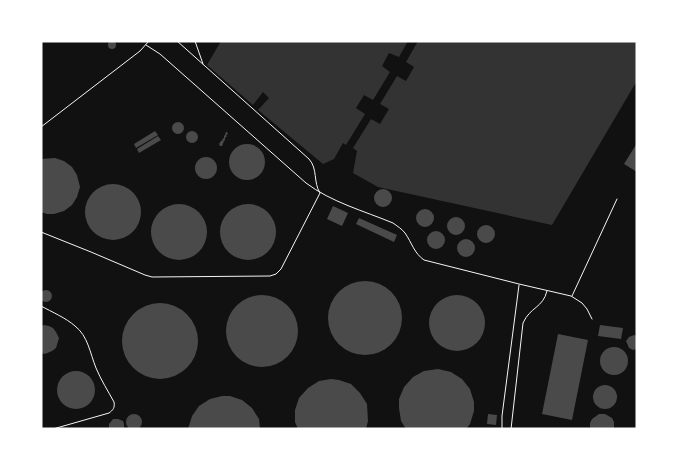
<svg xmlns="http://www.w3.org/2000/svg" width="678" height="470" font-family="Manrope,sans-serif">
<style>
.water{fill:#333}
.building{fill:#4a4a4a}
.lines{fill:none;stroke-linecap:round;stroke-linejoin:round}
.service{stroke:#f5f5f5;stroke-width:1}
</style>
<rect width="100%" height="100%" fill="#111"/>
<path class="water" d="M221 41H408L399 57 389 53 382 66 390 72 373 100 364 95 356 108 365 114 346 145 343 143 334 159 323 164 258 110 269 98 263 92 253 105 207 65Z
M418 41H637V84H635L552 225 378 187 353 173 357 151 353 148 371 119 380 124 389 109 380 104 397 76 406 81 414 67 406 62Z"/>
<path class="building" d="M108 45a4 4 0 1 1 8 0a4 4 0 1 1-8 0Z
M172 128a6 6 0 1 1 12 0a6 6 0 1 1-12 0Z
M186 137a6 6 0 1 1 12 0a6 6 0 1 1-12 0Z
M155 131 158 135 136 148 134 144Z
M226 132H227L228 134 226 135 227 136 225 138V140L224 141 222 146H220L219 144 221 141 223 140 222 139 224 138V136L225 135Z
M158 136 161 140 139 153 137 149Z
M637 143V172L624 164Z
M229 162a18 18 0 1 1 36 0a18 18 0 1 1-36 0Z
M195 168a11 11 0 1 1 22 0a11 11 0 1 1-22 0Z
M55 158 64 161 72 167 77 175 80 187 77 197 72 205 64 211 54 214H47L41 212V159Z
M85 212a28 28 0 1 1 56 0a28 28 0 1 1-56 0Z
M374 198a9 9 0 1 1 18 0a9 9 0 1 1-18 0Z
M151 232a28 28 0 1 1 56 0a28 28 0 1 1-56 0Z
M220 232a28 28 0 1 1 56 0a28 28 0 1 1-56 0Z
M333 206 348 213 342 226 327 219Z
M416 218a9 9 0 1 1 18 0a9 9 0 1 1-18 0Z
M447 226a9 9 0 1 1 18 0a9 9 0 1 1-18 0Z
M359 218 397 235 394 242 356 224Z
M477 234a9 9 0 1 1 18 0a9 9 0 1 1-18 0Z
M427 240a9 9 0 1 1 18 0a9 9 0 1 1-18 0Z
M457 248a9 9 0 1 1 18 0a9 9 0 1 1-18 0Z
M328 318a37 37 0 1 1 74 0a37 37 0 1 1-74 0Z
M40 296a6 6 0 1 1 12 0a6 6 0 1 1-12 0Z
M226 331a36 36 0 1 1 72 0a36 36 0 1 1-72 0Z
M429 323a28 28 0 1 1 56 0a28 28 0 1 1-56 0Z
M122 341a38 38 0 1 1 76 0a38 38 0 1 1-76 0Z
M44 325 49 326 53 328 56 332 59 338 56 348 52 351 45 354 41 353V326Z
M600 325 623 328 621 339 598 336Z
M558 334 588 340 572 420 542 414Z
M634 335 637 336V349L633 350 629 348 626 341 629 337Z
M600 361a14 14 0 1 1 28 0a14 14 0 1 1-28 0Z
M438 369 451 372 462 379 470 389 474 402V411L470 424 466 429H406L401 421 399 408V399L404 387 413 377 424 371Z
M57 390a19 19 0 1 1 38 0a19 19 0 1 1-38 0Z
M331 379 339 380 351 384 360 393 367 404 368 421 366 429H298L295 422V410L299 398 308 388 319 381Z
M593 397a12 12 0 1 1 24 0a12 12 0 1 1-24 0Z
M222 396H230L242 400 252 408 259 419 260 429H188L192 416 199 406 210 399Z
M488 414 497 415 496 425 487 424Z
M599 414H605L612 418 614 422V429H590V423L592 419Z
M126 422a8 8 0 1 1 16 0a8 8 0 1 1-16 0Z
M113 419H118L123 421 124 424V429H109V424Z"/>
<g class="lines">
<path class="service" d="M195 41 203 64
M146 45 160 54 306 183C331 202 364 211 393 223 397 226 402 229 405 233 412 243 414 253 424 260L519 284 571 296 582 303 587 309 592 319
M41 127 140 51 149 41
M41 232 91 252 145 275 152 277 270 276 276 274 281 269 320 193C313 182 318 169 309 159L177 41
M572 296 617 199
M41 306C52 312 66 318 75 326 88 336 90 353 96 368 101 380 108 391 114 402 115 408 113 410 109 413L53 429
M502 429V416L519 285
M511 429 523 323C530 307 543 308 547 291"/>
</g>
<rect width="678" height="470" fill="none" stroke="#ffffff" stroke-width="85"/>
</svg>
